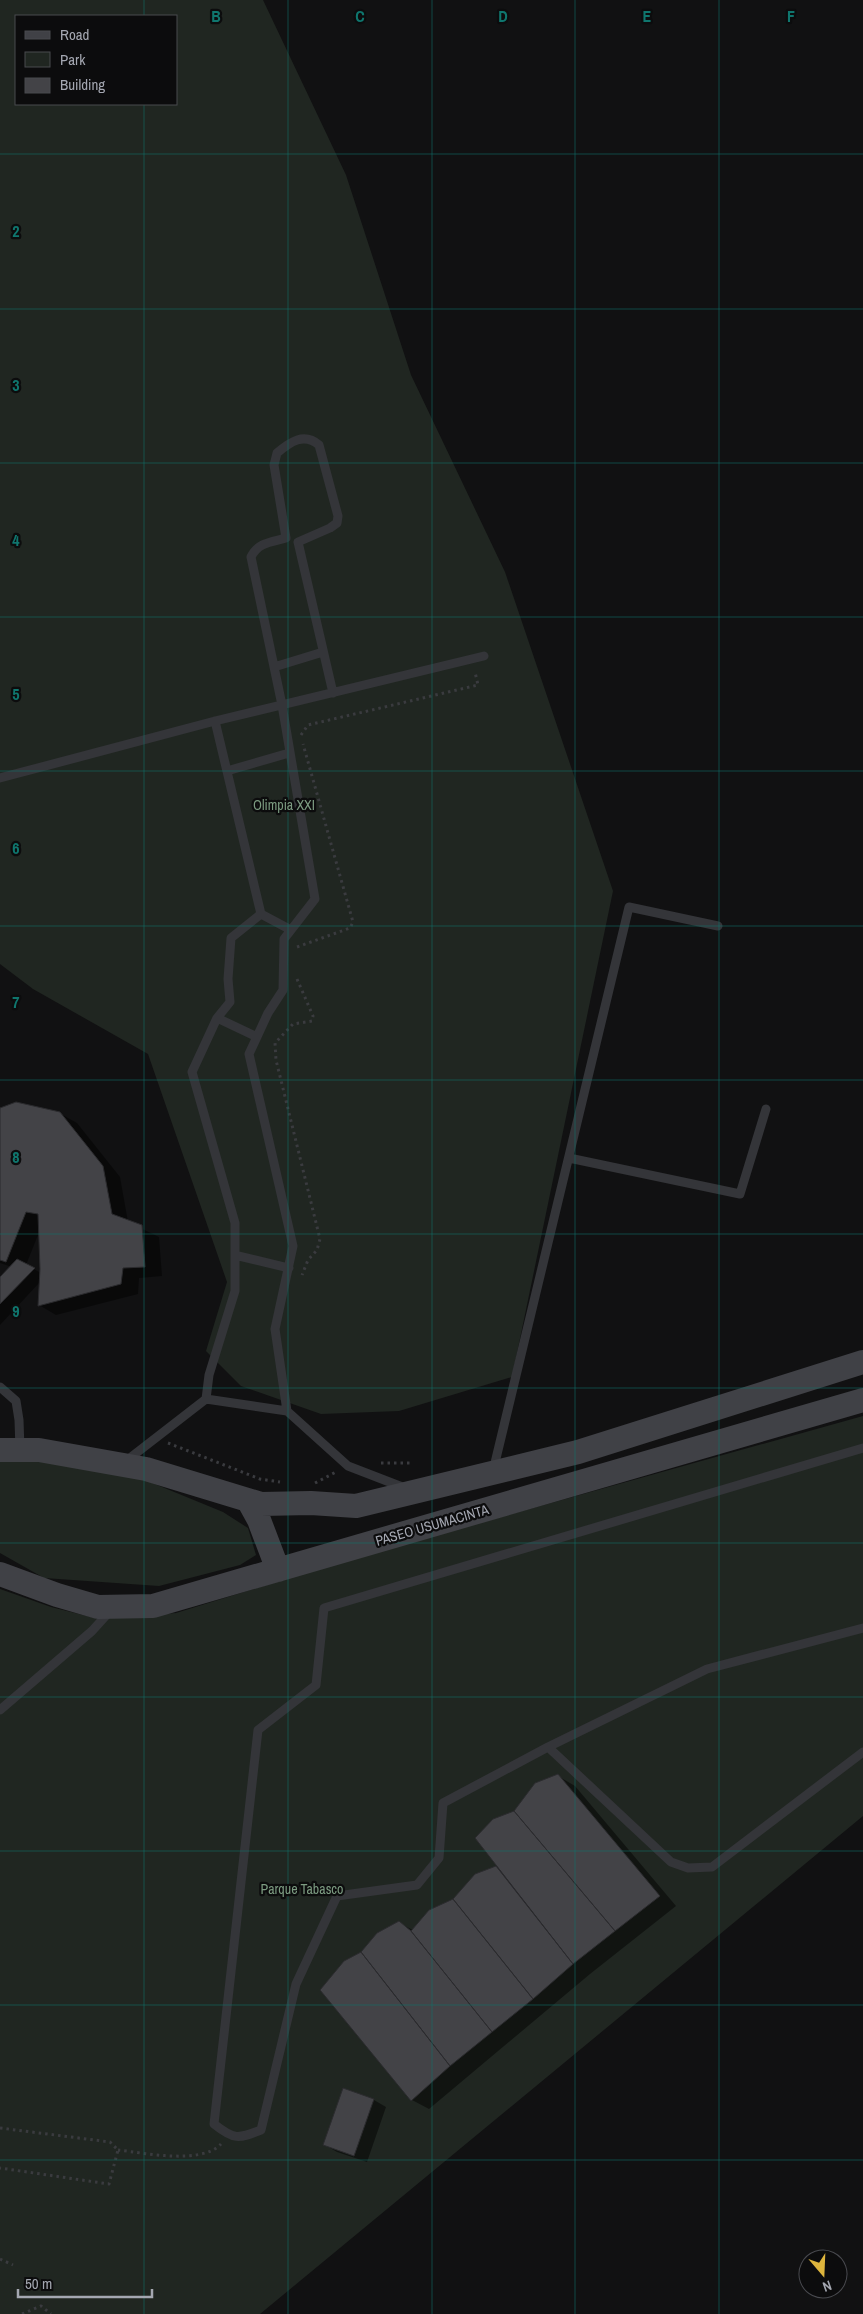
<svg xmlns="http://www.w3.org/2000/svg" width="863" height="2314" font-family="'Archivo Narrow',sans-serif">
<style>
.green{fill:#202621;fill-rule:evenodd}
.shadow{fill:#0007;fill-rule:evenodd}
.building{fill:#434347;stroke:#2b2b2e}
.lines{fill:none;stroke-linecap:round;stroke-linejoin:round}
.path{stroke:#3a3b3f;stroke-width:3;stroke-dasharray:2.5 4;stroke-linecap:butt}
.service{stroke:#343539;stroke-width:9}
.secondary{stroke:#404146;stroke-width:24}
.grid{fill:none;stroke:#0f766e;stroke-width:1;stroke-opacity:0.55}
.labels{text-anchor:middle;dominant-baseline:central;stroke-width:4.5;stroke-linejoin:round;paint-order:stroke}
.park-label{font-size:14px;fill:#7c9b81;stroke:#0c0c0d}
.street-label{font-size:14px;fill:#a4a7b1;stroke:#0c0c0d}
.grid-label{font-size:16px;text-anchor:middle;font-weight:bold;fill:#0f766e;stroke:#0c0c0d;stroke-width:4.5;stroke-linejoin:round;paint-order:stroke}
</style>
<rect width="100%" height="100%" fill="#111112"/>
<path class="green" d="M0 0H263L346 175 411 375 505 572 613 891 512 1377 399 1411 321 1414 241 1386 206 1351 227 1282 148 1054 33 989 0 964ZM16 16H176V104H16Z
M863 1416V1816L260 2314H0V1589L51 1607 99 1619 176 1613 361 1556Z
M0 1462H63L145 1480 223 1512 248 1528 256 1555 240 1565 159 1586 44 1578 0 1553Z"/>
<path class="shadow" d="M0 1109 59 1113 77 1123 120 1177 128 1222 159 1237 162 1276 139 1278 138 1294 56 1315 39 1305 40 1282 0 1325V1279L12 1267 0 1263ZM40 1230 41 1273 26 1265Z
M558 1776 575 1786 676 1906 590 1974 429 2109 412 2100 361 1953 399 1923 413 1930 454 1900 476 1875 498 1866 515 1812Z
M374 2100 386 2107 367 2162 337 2152 325 2145Z"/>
<path class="building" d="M16 1102 60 1112 103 1166 112 1214 142 1225 145 1267 123 1268 121 1284 38 1306 40 1269 38 1214 26 1212 6 1262 0 1260V1108Z
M17 1259 35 1268 0 1304V1277Z
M558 1774 660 1896 615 1931 514 1811 535 1783Z
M514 1811 615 1931 573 1964 475 1838 493 1819Z
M496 1866 573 1964 533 1999 453 1899 475 1874Z
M453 1899 533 1999 492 2032 411 1931 429 1910Z
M399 1921 411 1931 492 2032 450 2066 361 1952 377 1933Z
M361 1952 450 2066 411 2101 320 1990 344 1961Z
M343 2088 374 2099 354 2156 323 2145Z"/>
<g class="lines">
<path class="path" d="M301 735 308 725 478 685 475 672
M297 947 350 928 353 922 303 744
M297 979 313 1016 312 1021 293 1024 275 1043 276 1060 320 1239 317 1250 308 1260 302 1275
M168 1443 260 1479 280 1482
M381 1463H413
M315 1483 336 1472
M0 2128 110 2142 118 2150 109 2184 0 2168
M118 2150C145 2153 201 2165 221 2144
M0 2259 13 2265
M22 2314 41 2306 51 2314"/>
<path class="service" d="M274 667 323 652
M227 771 289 753
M0 778 215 721 484 656
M261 914 291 930
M217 1018 257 1037
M569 1158 740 1194 766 1109
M235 1255 289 1268
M0 1387 16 1401 19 1420 20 1450
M206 1399 209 1375 235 1291V1223L192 1072 217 1018 230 1002 228 979 231 938 261 914 215 721
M287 1411 275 1329 293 1246 249 1054 268 1013 283 990 284 939 315 899 282 705 251 557C258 542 272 542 286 538L274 465 277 453C290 442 304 432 319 445L338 516 337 523 330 528 298 542 333 693
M863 1448 324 1608 316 1685 258 1730 214 2124C234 2140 238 2139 261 2130L296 1984 337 1896 417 1885 439 1858 443 1803 548 1747 671 1862 688 1868 712 1867 863 1752
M126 1461 206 1399 287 1411 348 1466 405 1488
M493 1471 629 907 718 926
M0 1710 92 1631 111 1610
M548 1747 707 1669 863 1628"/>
<path class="secondary" d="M0 1450H39L146 1469 261 1504 311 1503 356 1506 578 1452 863 1362
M248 1500 259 1520 278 1570
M0 1574 57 1595 98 1607 153 1606 863 1400"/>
</g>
<path class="grid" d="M144 0V16M288 0V2314M432 0V2314M575 0V2314M719 0V2314M144 104V2314M0 154H863M0 309H863M0 463H863M0 617H863M0 771H863M0 926H863M0 1080H863M0 1234H863M0 1388H863M0 1543H863M0 1697H863M0 1851H863M0 2005H863M0 2160H863"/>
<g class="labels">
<g class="park-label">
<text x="284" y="805">Olimpia XXI</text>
<text x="302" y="1889">Parque Tabasco</text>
</g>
<g class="street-label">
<text transform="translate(432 1525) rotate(-16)">PASEO USUMACINTA</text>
</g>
</g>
<g class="grid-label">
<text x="216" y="22">B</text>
<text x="360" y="22">C</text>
<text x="503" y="22">D</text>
<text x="647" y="22">E</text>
<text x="791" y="22">F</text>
<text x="16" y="237">2</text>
<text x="16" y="391">3</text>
<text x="16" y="546">4</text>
<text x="16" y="700">5</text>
<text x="16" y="854">6</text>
<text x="16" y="1008">7</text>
<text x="16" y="1163">8</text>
<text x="16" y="1317">9</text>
</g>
<rect x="15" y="15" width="162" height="90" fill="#0c0c0d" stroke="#494a4f"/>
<rect x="25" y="31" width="25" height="8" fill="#404146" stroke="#494a4f"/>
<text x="60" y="40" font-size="15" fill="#a4a7b1">Road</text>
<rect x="25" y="52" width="25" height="15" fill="#202621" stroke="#494a4f"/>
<text x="60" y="65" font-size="15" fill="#a4a7b1">Park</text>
<rect x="25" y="78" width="25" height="15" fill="#434347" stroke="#494a4f"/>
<text x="60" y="90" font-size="15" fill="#a4a7b1">Building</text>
<g transform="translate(823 2274) rotate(161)"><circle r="24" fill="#0c0c0d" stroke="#494a4f"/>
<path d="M0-4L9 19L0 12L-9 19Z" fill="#deb53d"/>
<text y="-8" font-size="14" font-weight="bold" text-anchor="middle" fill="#a4a7b1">N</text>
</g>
<path d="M18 2289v8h134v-8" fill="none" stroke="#a4a7b1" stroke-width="2.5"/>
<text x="25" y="2289" font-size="15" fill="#a4a7b1" stroke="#0c0c0d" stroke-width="4" paint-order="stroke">50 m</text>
</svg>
